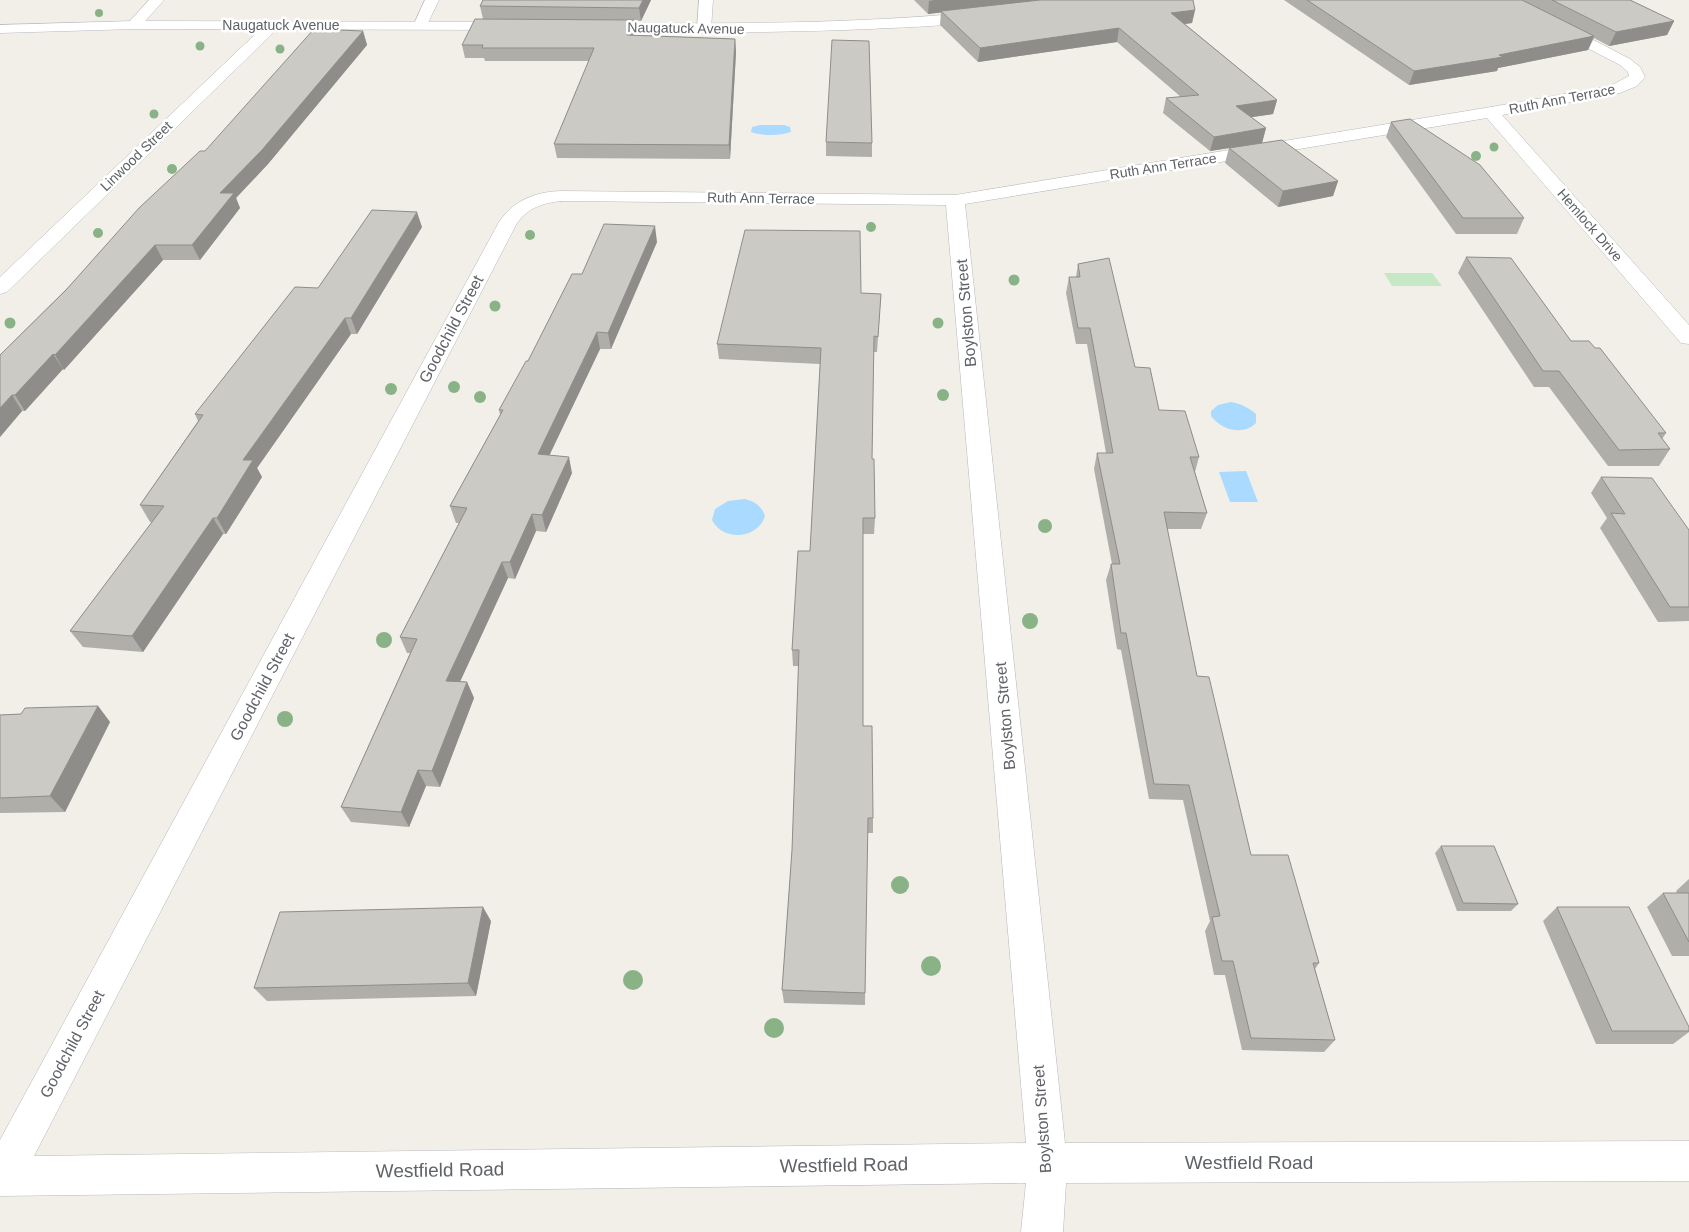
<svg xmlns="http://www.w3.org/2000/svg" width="1689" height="1232" font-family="Helvetica,sans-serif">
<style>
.green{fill:#c5e8c5}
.water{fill:#aadaff}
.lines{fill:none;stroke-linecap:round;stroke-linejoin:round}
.minor-casing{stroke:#b5b8bc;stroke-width:1}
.secondary-casing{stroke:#b6babf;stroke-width:1}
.minor{fill:#fff;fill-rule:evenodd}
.secondary{fill:#fff;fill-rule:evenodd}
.tree{fill:#89b387}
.wall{fill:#afaea9}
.shaded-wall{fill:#8f8d8a}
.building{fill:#cccac5;stroke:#8f8d8a}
.labels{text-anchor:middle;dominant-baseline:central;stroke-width:5;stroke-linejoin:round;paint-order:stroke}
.far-street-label{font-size:14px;fill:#5f6368;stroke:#fff}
.street-label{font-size:16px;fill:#5f6368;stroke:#fff}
.near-street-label{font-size:19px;fill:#5f6368;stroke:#fff}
</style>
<rect width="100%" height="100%" fill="#f1efe8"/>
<path class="green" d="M1384 273H1432L1442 286H1392Z"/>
<path class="water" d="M760 125H784L790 127 791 132C779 136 763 136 751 132L752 127Z
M1231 402C1241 404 1248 407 1256 414V423C1243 436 1221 430 1211 416V411L1218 405Z
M1246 471 1258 502H1230L1219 472Z
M745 499C755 502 761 505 765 516 758 539 723 542 712 520L715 509 728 501Z"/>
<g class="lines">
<g class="minor-casing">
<path id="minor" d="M149 0H164L139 28H129L127 25 129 22Z
M425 0H439L425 29H415L413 26Z
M699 0H713L711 29 709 32H699L697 29Z
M1499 0H1517L1630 59 1640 67 1645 77 1637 86 1620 93 1502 115 1689 325V344L1681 343 1487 118 965 204 1065 1143 1689 1141V1181L1066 1183 1063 1232H1021L1026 1183 0 1196V1140L499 222C514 200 535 192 561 191L955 195 1491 107 1610 86 1629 76 1628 72 1620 65 1501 3ZM561 201 946 205 1026 1143 34 1156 517 223C528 208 542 203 561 201Z
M273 21 278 22 280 25 278 28 7 292 0 294V277L268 22Z"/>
</g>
<g class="secondary-casing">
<path id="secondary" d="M978 12 983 13 985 16 983 19C951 27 903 27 870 29 778 33 687 33 596 31L591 30 589 27 591 24 596 23C724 24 851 24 978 12Z
M134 21 508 22 513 23 515 26 513 29 508 30 134 29 0 33V25Z"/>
</g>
<use href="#minor" class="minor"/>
<use href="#secondary" class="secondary"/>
</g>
<g class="tree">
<circle cx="99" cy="13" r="4"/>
<circle cx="200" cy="46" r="4.5"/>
<circle cx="280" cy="49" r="4.5"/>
<circle cx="154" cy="114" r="4.5"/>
<circle cx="1494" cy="147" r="4.5"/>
<circle cx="1476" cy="156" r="5"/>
<circle cx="172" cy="169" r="5"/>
<circle cx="871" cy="227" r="5"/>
<circle cx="98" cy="233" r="5"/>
<circle cx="530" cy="235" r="5"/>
<circle cx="1014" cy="280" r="5.5"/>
<circle cx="495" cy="306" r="5.5"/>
<circle cx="10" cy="323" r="5.5"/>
<circle cx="938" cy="323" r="5.5"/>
<circle cx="454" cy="387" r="6"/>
<circle cx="391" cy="389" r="6"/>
<circle cx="943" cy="395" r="6"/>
<circle cx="480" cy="397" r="6"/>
<circle cx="1045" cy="526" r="7"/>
<circle cx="1030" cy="621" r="8"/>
<circle cx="384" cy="640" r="8"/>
<circle cx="285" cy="719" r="8"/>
<circle cx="900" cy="885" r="9"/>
<circle cx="931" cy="966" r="10"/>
<circle cx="633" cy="980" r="10"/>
<circle cx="774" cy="1028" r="10"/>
</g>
<path class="wall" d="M483 0H651L641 21H634L635 33 634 35 735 39 736 52 730 159 557 158 554 144 589 61H485L484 58H465L462 45 483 19 480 6Z
M914 0H1193L1195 10 1192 23 1185 24 1277 100 1273 114 1251 117 1266 128 1262 143 1338 181 1333 196 1278 207 1225 163 1229 148 1210 151 1163 113 1166 98 1181 97 1117 42 978 62 940 25 941 12 928 14Z
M1284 0H1630L1674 21 1667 35 1609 46 1594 38 1588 50 1498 68 1497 71 1409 85Z
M363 31 367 45 268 164 236 198 240 208 200 260H163L64 370 63 369 25 411H22L0 437V355L205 151Z
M1391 122 1524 218 1517 234H1456L1386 137Z
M826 142 872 143V157L826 156Z
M422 227 357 334H351L257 468 262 477 226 534H223L143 652 83 647 70 631 152 522H150L140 505 198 421 195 414Z
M657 242 611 349H600L549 455 572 473 546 532 536 531 515 579 508 578 460 681 467 682 474 698 440 787 426 786 409 827 351 822 341 807 410 653H407L400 637 459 523H456L450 506 500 415 499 410 528 361 582 274Z
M1466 257 1571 341 1666 433 1662 439 1670 449 1659 466H1608L1549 387H1534L1458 273Z
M1078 264 1159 410 1199 457 1195 472 1207 513 1201 529H1167L1197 676 1251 855 1319 963 1315 969 1335 1040 1324 1052 1242 1050 1225 975H1214L1205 931 1210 921 1183 800 1149 799 1121 650 1117 649 1106 580 1111 564H1112L1094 469 1097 453H1106L1087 344H1076L1066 293 1069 277H1076Z
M861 293 881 294 877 352H873L872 459 875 518 874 534H863V726L873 818V833H867L865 1005 784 1003 782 990 792 850 799 666H793L792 650 810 551 820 364 719 359 717 344Z
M1601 477 1689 530V621L1658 622 1600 528 1607 518 1591 493Z
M98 706 110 722 65 812 0 813V715L21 714Z
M1441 846 1518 904 1511 911H1457L1435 853Z
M1689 879V956H1672L1647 907 1663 893H1677L1676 891Z
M1557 907 1689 1027V1032L1673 1044H1596L1543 921Z
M491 921 476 996 267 1001 254 988Z"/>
<path class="shaded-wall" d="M643 0H651L641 21 639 8Z
M934 0H1050L928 14 929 1Z
M1195 10 1192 23 1169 26 1171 13Z
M634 20 635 33 628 47 627 35Z
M1674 21 1667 35 1609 46 1616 32Z
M1119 28 1117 42 978 62 980 48Z
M363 31 367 45 268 164 236 198 240 208 200 260 192 245 220 193Z
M1594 36 1588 50 1498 68 1497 71 1409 85 1414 71Z
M735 39 736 52 730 159 729 145Z
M1277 100 1273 114 1232 120 1236 106Z
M1266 128 1262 143 1210 151 1214 137Z
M1338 181 1333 196 1278 207 1283 191Z
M417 212 422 227 357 334 351 318Z
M655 226 657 242 611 349 608 333Z
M155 245 163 260 64 370 55 355Z
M345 318 351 334 257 468 262 477 226 534 217 518 243 460Z
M597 332 600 349 542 471 538 454Z
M53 354 63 369 25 411 15 395Z
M12 395 22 411 0 437V408Z
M569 457 572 473 546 532 542 515Z
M532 514 536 531 515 579 510 562Z
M213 518 223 534 143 652 132 636Z
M502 562 508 578 453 697 446 681Z
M467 682 474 698 440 787 432 771Z
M98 706 110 722 65 812 50 796Z
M418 770 426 786 409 827 401 812Z
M483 907 491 921 476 996 468 983Z"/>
<path class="building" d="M483 0H643L639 8 480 6Z
M1040 0H1193L1195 10 1171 13 1277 100 1236 106 1266 128 1214 137 1166 98 1199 95 1119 28 980 48 941 11Z
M1307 0H1522L1594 36 1499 55 1503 57 1414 71Z
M1552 0H1630L1674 21 1616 32Z
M475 19 634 20 627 35 735 39 729 145 554 144 594 48H482L483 45H462Z
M314 29 363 31 262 150 220 193H234L192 245H155L55 355 53 354 15 395H12L0 408V355L66 290 139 208 200 151H205Z
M832 40 869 41 872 143 826 142Z
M1410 119 1480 165 1524 218H1463L1391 122Z
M1282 140 1338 181 1283 191 1229 148Z
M372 210 417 212 351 318H345L243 460H253L217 518H213L132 636 70 631 164 506 140 505 203 415 195 414 295 287 318 288Z
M604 224 655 226 608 333 597 332 538 454 569 457 542 515 532 514 510 562H502L446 681 467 682 432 771 418 770 401 812 341 807 417 639 400 637 467 508 450 506 503 410H499L526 361H528L572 274H582Z
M745 230 860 231 861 293 881 294 878 337 874 336 872 459H874L875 518H863V726H872L873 818H868L865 993 782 990 792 850 799 650H792L798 551H810L821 348 717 344Z
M1466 257 1511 258 1571 341H1589L1595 348H1600L1666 433H1658L1670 449 1619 450 1559 371H1543Z
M1109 258 1135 367 1150 368 1159 410 1185 411 1199 457H1190L1207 513 1164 512 1197 676 1209 677 1251 855H1288L1319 963H1313L1335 1040 1251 1038 1233 961H1222L1212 917 1220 916 1189 785 1154 784 1126 633H1121L1111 564H1120L1097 453H1113L1090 328H1078L1069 277H1080L1078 264Z
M1601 477 1652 478 1689 530V607H1670L1611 513 1625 514Z
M98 706 50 796 0 798V715L21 714 25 708Z
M1441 846H1494L1518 904 1463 903Z
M1663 893H1689V942Z
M483 907 468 983 254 988 280 912Z
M1557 907H1629L1689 1027V1031H1612Z"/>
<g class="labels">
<g class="far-street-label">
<text x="281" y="25">Naugatuck Avenue</text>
<text transform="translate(686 28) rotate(1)">Naugatuck Avenue</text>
<text transform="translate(1562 99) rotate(-11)">Ruth Ann Terrace</text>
<text transform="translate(136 156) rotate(-44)">Linwood Street</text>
<text transform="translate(1163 166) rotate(-9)">Ruth Ann Terrace</text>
<text transform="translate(761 198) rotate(1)">Ruth Ann Terrace</text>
<text transform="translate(1590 225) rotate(49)">Hemlock Drive</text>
</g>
<g class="street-label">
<text transform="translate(966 313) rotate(-95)">Boylston Street</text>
<text transform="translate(451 329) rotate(-62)">Goodchild Street</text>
<text transform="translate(262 687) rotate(-62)">Goodchild Street</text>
<text transform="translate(1005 716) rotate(-95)">Boylston Street</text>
<text transform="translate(72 1044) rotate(-62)">Goodchild Street</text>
<text transform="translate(1042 1119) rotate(-94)">Boylston Street</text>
</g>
<g class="near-street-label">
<text x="1249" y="1162">Westfield Road</text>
<text transform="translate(844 1165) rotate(-1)">Westfield Road</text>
<text transform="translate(440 1170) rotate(-1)">Westfield Road</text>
</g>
</g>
</svg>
